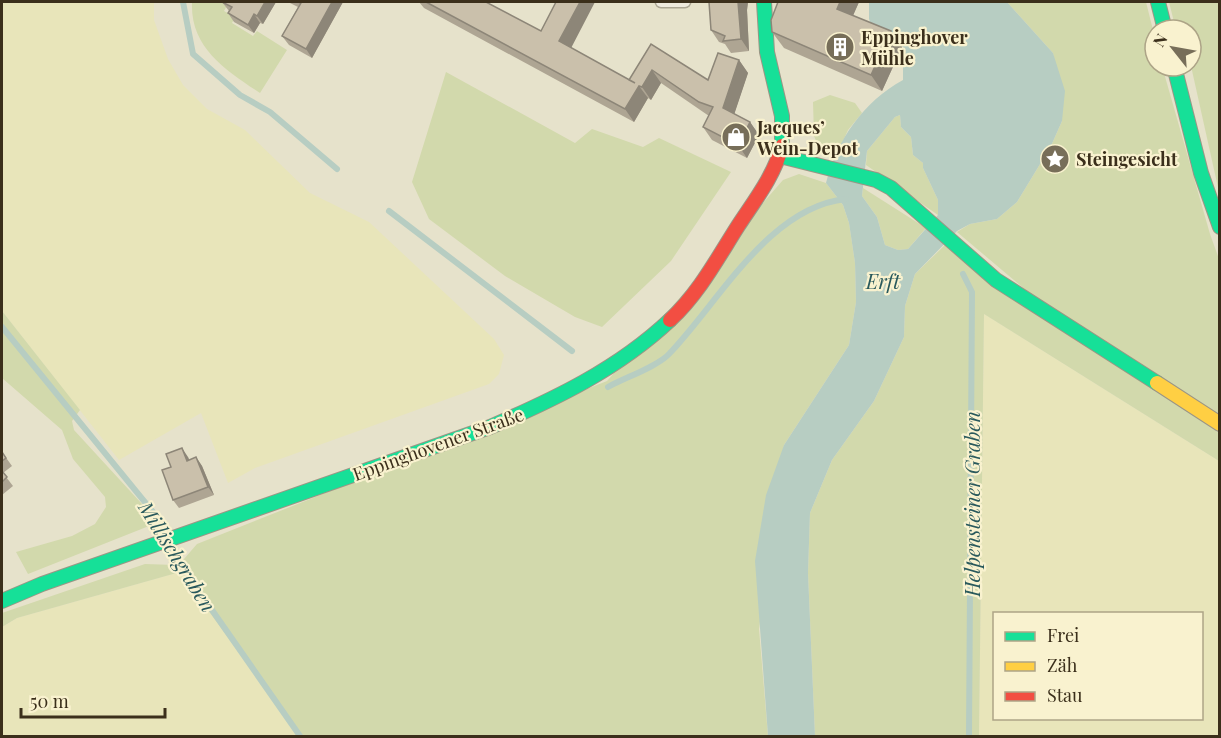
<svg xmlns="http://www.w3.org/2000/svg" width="1221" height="738" font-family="'Playfair Display',serif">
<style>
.farmland{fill:#e8e5ba;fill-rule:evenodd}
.green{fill:#d2d9ac}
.water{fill:#b7cdc2;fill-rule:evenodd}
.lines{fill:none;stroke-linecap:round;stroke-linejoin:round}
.stream{stroke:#b7cdc2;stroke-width:6}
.lane-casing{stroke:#aba694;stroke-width:13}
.fast-casing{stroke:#9b9585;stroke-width:16}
.slow-casing{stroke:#9b9585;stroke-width:16}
.jam-casing{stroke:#9b9585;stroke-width:16}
.lane{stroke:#eeeadd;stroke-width:10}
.fast{stroke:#16e098;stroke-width:14}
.slow{stroke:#ffcf43;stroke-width:14}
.jam{stroke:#f24e42;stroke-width:14}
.wall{fill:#aea593}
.shaded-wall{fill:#8d8678}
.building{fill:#cac0ab;stroke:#8d8678;stroke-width:1.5}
.labels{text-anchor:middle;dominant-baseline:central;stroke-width:4.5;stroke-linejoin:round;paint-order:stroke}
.poi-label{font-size:18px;font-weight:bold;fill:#3b2f1b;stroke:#f9f2cf;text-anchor:start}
.street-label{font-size:18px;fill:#3b2f1b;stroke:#f9f2cf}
.water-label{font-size:20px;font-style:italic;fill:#29595c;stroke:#f9f2cf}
</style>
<rect width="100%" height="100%" fill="#e6e2cb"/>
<path class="farmland" d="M2 2H154V20L168 59 183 85 207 109 245 130 310 193 369 222 494 339 504 355 499 374 489 384 255 468 228 483 201 413 119 460 2 311Z
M984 314 1219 461 1220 736H979ZM994 614H1202V718H994Z
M180 572 300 736H2V627L17 618Z"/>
<path class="green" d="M192 2H229L224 11 235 17 232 23 253 36 257 31 287 50 260 93C226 70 190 48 192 2Z
M1007 2H1146L1155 38V66H1162L1210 234 1219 259V415L1028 292 957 232 970 224 997 219 1017 202 1051 146 1062 121 1053 53Z
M1169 2H1219V192L1191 66V30H1176Z
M446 72 575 143 592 129 643 147 659 138 731 172 671 261 602 327 575 317 505 276 429 219 412 182Z
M830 95 855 103 862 113 848 130 839 150 832 157 822 155 814 136 813 102Z
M900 115 901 127 911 137 913 155 923 163V168L938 200V215L866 165 867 151 895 117Z
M799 174 826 183 843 205 849 223 855 263 856 302 849 345 784 445 759 629 768 736H300L180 572 17 618 2 627V613L145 564 175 565 184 559 197 544 607 381 783 180Z
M863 188 926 228 908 249 898 250 885 245 877 217 862 196Z
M946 244 1219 433V461L984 314 979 736H815L808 573 810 513 832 460 874 401 904 337 905 306 915 274Z
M2 311 80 410 72 421 74 430 142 504 149 526 28 574 16 552 72 536 95 524 106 507 105 497 73 459 62 430 2 378Z"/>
<path class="water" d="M869 2H1007L1053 53 1065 91 1062 121 1051 146 1017 202 997 219 970 224 957 231 915 274 905 306 904 337 874 401 832 460 810 513 808 573 815 736H768L755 561 766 495 784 445 849 345 856 302 855 263 849 223 843 205 826 183C837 140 863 102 903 80V47L873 30 869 19ZM900 115 901 127 911 137 913 155 923 163V168L938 200V215L908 249 898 250 885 245 877 217 862 196 867 151 895 117Z"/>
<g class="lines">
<path class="stream" d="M183 2 193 54 240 95 270 112 337 169
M389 211 572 351
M963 274 972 292 969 736
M2 327 153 512 162 532
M608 387C624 378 656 367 668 355 718 304 768 207 846 199
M168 547 300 736"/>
<g class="lane-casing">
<path id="lane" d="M661 2H685"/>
</g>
<g class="fast-casing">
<path id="fast" d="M764 2 767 52 782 116V146
M1158 2 1165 30
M1174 66 1201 173 1220 227
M780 156 876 180 891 188 996 280 1157 383
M2 601 42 584 490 427C555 399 618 369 670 320"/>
</g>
<g class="slow-casing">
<path id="slow" d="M1157 383 1220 424"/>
</g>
<g class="jam-casing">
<path id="jam" d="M670 320C699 293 717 259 738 226 755 200 774 176 782 146"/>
</g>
<use href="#lane" class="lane"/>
<use href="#fast" class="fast"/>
<use href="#slow" class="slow"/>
<use href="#jam" class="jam"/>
</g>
<path class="wall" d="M222 2H276L263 24 260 23 254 33 234 22 228 13 229 11Z
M288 2H343L312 58 289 45 282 36 298 7Z
M419 2H486L629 80 651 44 708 80 739 60 748 73 734 114 750 122 759 135 747 158 712 140 703 127 709 116 661 83 651 100 648 98 634 122 424 8Z
M709 2H748L747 10 749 51 731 53 725 44 719 42 711 30Z
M778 2H859L853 15 902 47 882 91 784 48 772 32Z
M2 452 12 466 3 473 13 486 2 495Z
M188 457 189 460 196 457 202 466 214 495 179 508 173 500Z"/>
<path class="shaded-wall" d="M265 2H276L263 24 257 16Z
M332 2H343L312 58 306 49Z
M580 2H595L568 54 559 41Z
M738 2H748L747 10 749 51 741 39Z
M840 2H859L849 25 837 9Z
M254 14 260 23 254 33 248 25Z
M891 31 902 47 882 91 871 75Z
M739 60 748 73 732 121 723 108Z
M652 70 661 83 651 100 642 87Z
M639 86 648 98 634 122 625 109Z
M750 122 759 135 747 158 738 145Z
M182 448 188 457 193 469 187 461Z
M196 457 202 466 214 495 208 487Z"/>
<path class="building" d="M222 2H265L257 16 254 14 248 25 228 13 232 7Z
M298 2H332L306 49 282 36 301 3Z
M426 2H486L541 31 556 2H580L559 41 635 83 629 80 651 44 708 80 718 53 739 60 723 108 750 122 738 145 703 127 713 107 699 102 652 70 642 87 639 86 625 109Z
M709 2H738L741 39 723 41 725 36 711 30Z
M778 2H840L837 9 891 31 871 75 772 32 771 20Z
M182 448 187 461 196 457 208 487 173 500 162 470 171 467 166 454Z
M2 452 6 458 2 461Z
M2 471 7 477 2 482Z"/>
<defs>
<g id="building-disc" transform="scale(1.5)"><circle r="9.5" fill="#776e59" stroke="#f9f2cf"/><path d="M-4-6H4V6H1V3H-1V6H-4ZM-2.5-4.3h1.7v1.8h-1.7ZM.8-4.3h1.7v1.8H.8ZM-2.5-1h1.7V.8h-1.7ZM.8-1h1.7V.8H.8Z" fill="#fff"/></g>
<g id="shop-disc" transform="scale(1.5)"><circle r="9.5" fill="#776e59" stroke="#f9f2cf"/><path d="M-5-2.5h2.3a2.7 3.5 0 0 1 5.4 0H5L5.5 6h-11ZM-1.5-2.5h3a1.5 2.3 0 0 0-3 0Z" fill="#fff"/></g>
<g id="sight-disc" transform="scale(1.5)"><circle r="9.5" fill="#776e59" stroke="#f9f2cf"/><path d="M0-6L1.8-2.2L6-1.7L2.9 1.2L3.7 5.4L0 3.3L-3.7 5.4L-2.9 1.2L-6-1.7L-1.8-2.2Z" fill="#fff"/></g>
</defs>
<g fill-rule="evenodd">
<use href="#building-disc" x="840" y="47"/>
<use href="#shop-disc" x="736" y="137"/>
<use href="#sight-disc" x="1055" y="159"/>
</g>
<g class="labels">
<g class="poi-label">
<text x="861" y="37">Eppinghover<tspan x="861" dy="21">Mühle</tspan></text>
<text x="757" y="127">Jacques’<tspan x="757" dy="21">Wein-Depot</tspan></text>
<text x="1076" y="159">Steingesicht</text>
</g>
<g class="street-label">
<text transform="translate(438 444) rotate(-20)">Eppinghovener Straße</text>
</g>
<g class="water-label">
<text x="883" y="280">Erft</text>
<text transform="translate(971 504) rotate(-90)">Helpensteiner Graben</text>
<text transform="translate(178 556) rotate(58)">Millischgraben</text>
</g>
</g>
<rect width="1221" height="738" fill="none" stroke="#3b2f1b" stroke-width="6"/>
<rect x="993" y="612" width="210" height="108" fill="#f9f2cf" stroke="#ada487" stroke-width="1.5"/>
<rect x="1005" y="632" width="30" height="9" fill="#16e098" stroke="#ada487" stroke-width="1.5"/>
<text x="1047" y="642" font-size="18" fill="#3b2f1b">Frei</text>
<rect x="1005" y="662" width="30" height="9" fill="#ffcf43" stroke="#ada487" stroke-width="1.5"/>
<text x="1047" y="672" font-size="18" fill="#3b2f1b">Zäh</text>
<rect x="1005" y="692" width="30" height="9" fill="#f24e42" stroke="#ada487" stroke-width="1.5"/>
<text x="1047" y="702" font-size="18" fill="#3b2f1b">Stau</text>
<g transform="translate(1173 48) rotate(301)"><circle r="28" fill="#f9f2cf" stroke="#ada487" stroke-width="1.5"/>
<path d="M0-4.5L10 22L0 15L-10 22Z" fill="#776e59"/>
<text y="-9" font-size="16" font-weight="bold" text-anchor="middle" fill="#3b2f1b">N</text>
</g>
<path d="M21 708v9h144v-9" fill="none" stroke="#3b2f1b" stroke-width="3"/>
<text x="30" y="708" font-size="18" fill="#3b2f1b" stroke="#f9f2cf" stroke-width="4.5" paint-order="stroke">50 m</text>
</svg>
